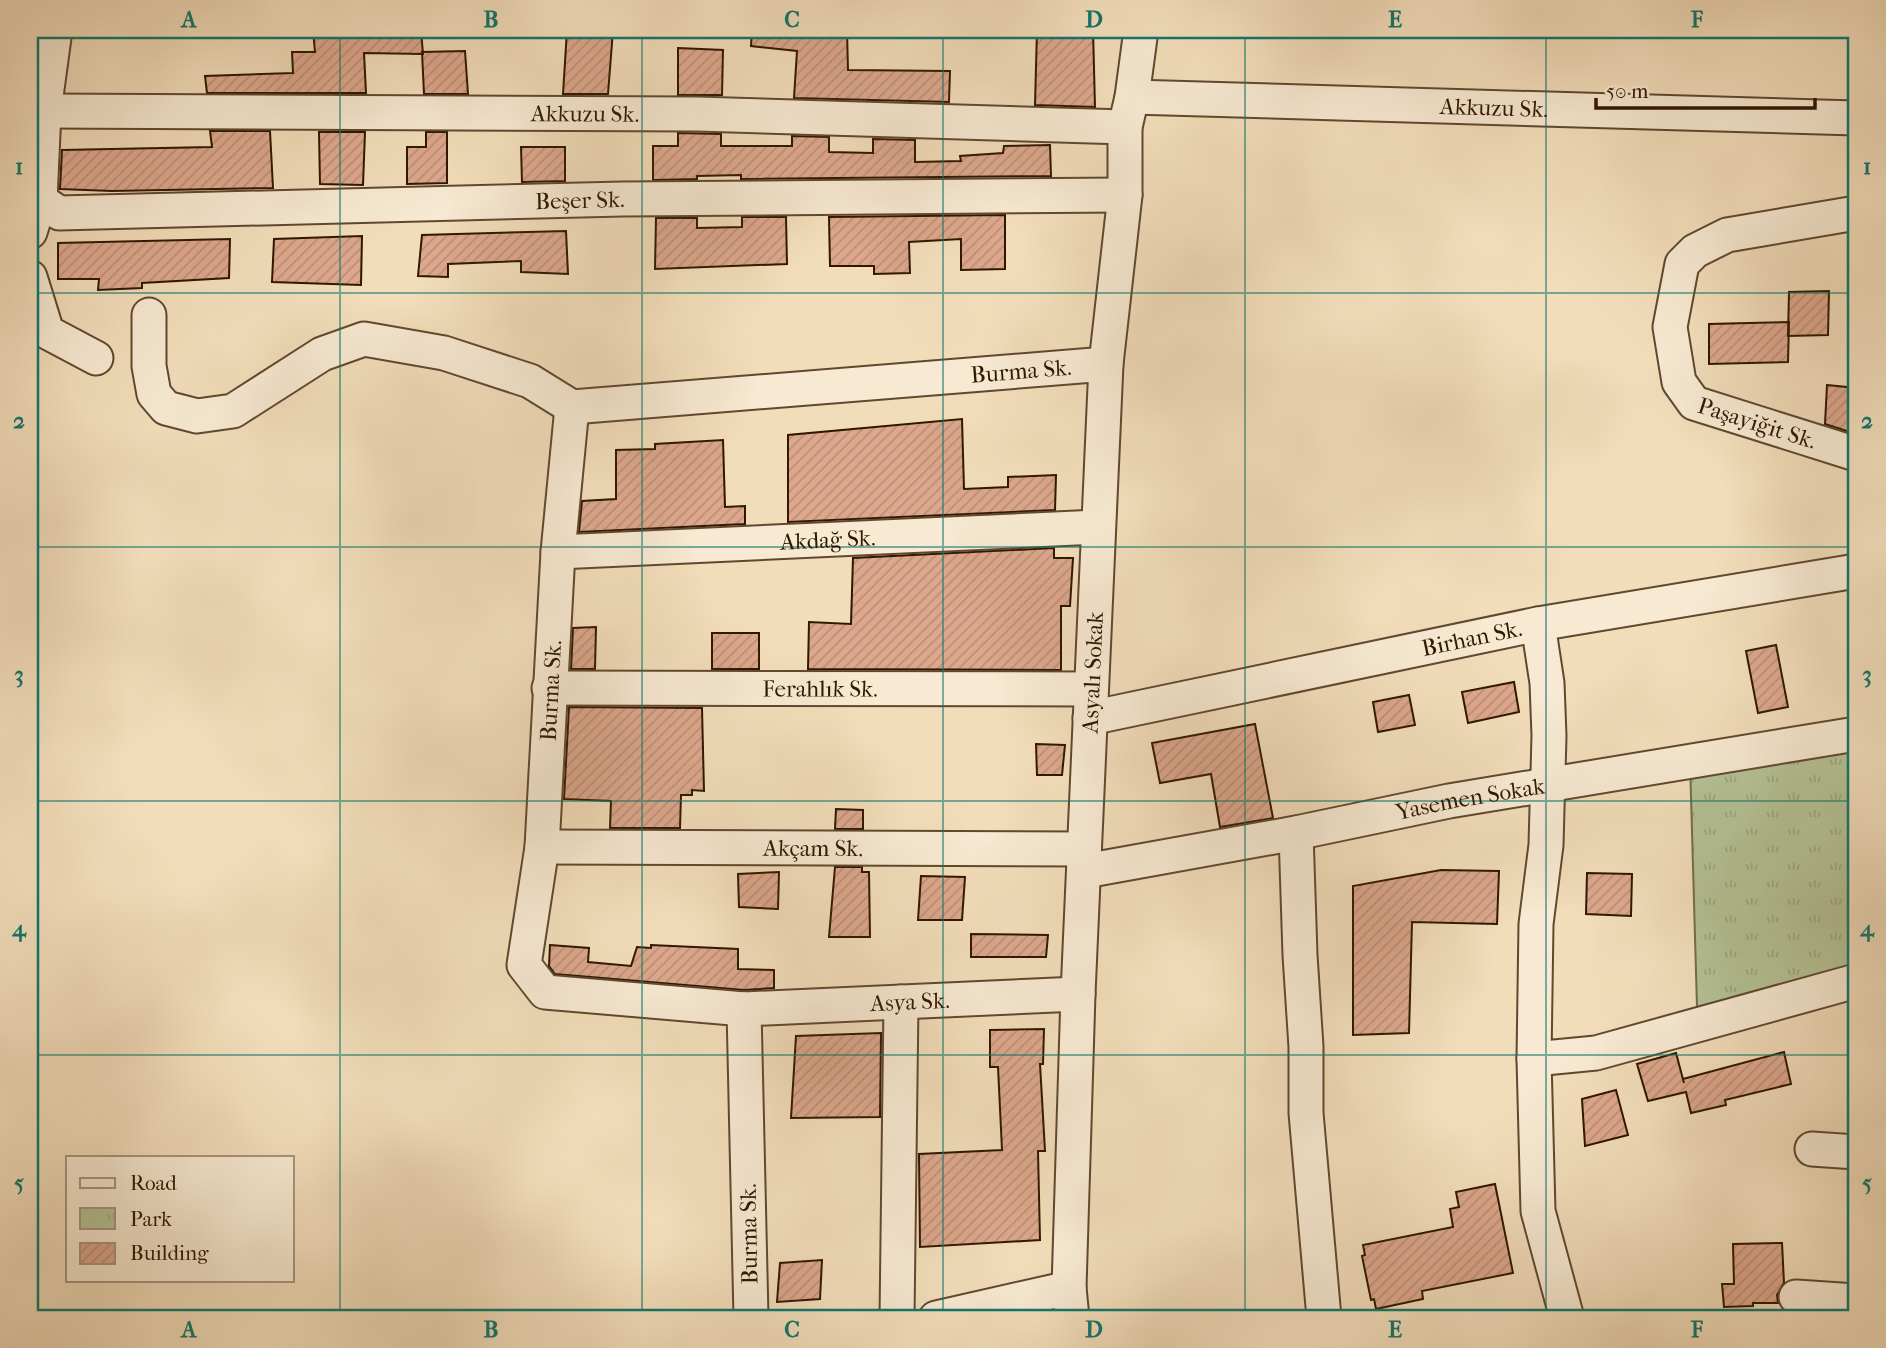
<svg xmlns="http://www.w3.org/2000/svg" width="1886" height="1348" font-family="'IM FELL French Canon',serif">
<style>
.park{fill:url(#park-tufts);stroke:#726c4b;stroke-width:2}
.building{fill:url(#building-hatch);stroke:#301701;stroke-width:2}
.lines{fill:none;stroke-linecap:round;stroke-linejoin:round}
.minor-casing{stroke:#60482f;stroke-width:37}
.minor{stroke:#f7e9d2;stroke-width:33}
.grid{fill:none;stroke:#0f766e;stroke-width:2;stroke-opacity:0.55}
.labels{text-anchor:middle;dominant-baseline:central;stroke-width:5;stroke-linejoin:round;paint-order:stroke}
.street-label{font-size:23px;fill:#301701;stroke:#f7e9d2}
.neatline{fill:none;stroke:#0f766e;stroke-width:2.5}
.grid-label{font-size:23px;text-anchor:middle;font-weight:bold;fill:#0f766e}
</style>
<defs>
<pattern id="park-tufts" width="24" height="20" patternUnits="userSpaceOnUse" patternTransform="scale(1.75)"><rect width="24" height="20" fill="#b4c295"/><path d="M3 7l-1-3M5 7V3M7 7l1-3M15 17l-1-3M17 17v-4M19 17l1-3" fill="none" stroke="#9ba67f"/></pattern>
<pattern id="building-hatch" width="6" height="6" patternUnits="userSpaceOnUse" patternTransform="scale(1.75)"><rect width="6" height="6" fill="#dca78c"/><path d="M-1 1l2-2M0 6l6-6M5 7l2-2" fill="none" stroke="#bd8f77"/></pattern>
</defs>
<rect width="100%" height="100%" fill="#f2ddba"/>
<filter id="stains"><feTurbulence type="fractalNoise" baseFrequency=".00286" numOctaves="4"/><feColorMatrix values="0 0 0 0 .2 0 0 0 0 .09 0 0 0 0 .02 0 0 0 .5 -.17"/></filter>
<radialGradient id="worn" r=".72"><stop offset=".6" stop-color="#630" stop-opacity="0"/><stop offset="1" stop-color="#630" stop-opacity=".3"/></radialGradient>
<path class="park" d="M1856 734V976L1697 1007 1690 761Z"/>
<path class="building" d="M313 30H421L423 54 364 53 366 93H207L205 76 293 73 292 52H315Z
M567 30H613L608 94H563Z
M752 30H847L848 70 950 71 949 102 794 98 797 51 751 46Z
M1037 30H1093L1095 107 1035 105Z
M678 48 723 50 722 95H678Z
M465 51 468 94H424L422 52Z
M210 131H270L273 188 112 191 60 189 62 150 212 147Z
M319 132H365L363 185 320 184Z
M426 132H447V183L407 184V147H426Z
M678 133 721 134V146H792V136L829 137V152L873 153V139L915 140V162L961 161 960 156 1003 153 1004 146 1050 145 1051 176 741 179V175L697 176V179L653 180V146H678Z
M521 147H565V181L522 182Z
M1005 215V269L961 270V239L909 242 910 273 874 274V266H830L829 217Z
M742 217H786L787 264 655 269 656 218H697V228L742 227Z
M566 231 568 274 521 272V261L448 264V277L418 276 422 235Z
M362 236 361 285 272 282 274 239Z
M230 239 229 278 142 283V288L98 290 99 279H58V243Z
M1829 291 1828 335 1788 336 1789 292Z
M1789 322 1788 362 1709 364V324Z
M1827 385 1856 388V434L1825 424Z
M962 419 964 489 1008 487V477L1056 475 1055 510 788 522V435Z
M723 440 725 507 745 506V524L579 532 582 501 616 499V450L655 449V444Z
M1054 548V558H1073L1070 606H1061V670L808 669 809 622 851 624 853 558Z
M596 627 595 669H571L573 628Z
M712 633H759V669H712Z
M1776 645 1788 707 1758 713 1746 651Z
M1514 682 1519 712 1468 723 1462 692Z
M1409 695 1415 725 1378 732 1373 702Z
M569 707 702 708 704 791 692 790V795H681L680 828H610L611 801 564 799Z
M1255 724 1273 818 1220 827 1211 774 1160 783 1152 743Z
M1036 744 1065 745 1062 775H1037Z
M836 809 863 810V829H835Z
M835 867H862V872H869L870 937H829Z
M1441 870 1499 871 1497 924 1412 922 1409 1033 1353 1035V886Z
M779 872 778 909 739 907 738 874Z
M1587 873 1632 874 1631 916 1586 914Z
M921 876 965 877 962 920H918Z
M971 934 1048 935 1046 957H971Z
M550 945 589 948 588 962 631 966 637 947 651 948V945L738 949V969L774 970V988L744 990 555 974 549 966Z
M1044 1029 1043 1064H1040L1045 1151H1038L1040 1240 920 1247 919 1154 1002 1150 998 1067H990V1030Z
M881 1033 880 1117 791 1118 796 1036Z
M1784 1052 1791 1084 1725 1100 1726 1105 1691 1113 1686 1092 1648 1101 1637 1064 1676 1053 1684 1083 1683 1079Z
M1616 1090 1628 1135 1585 1146 1582 1099Z
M1495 1184 1513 1273 1422 1291 1423 1299 1376 1309 1374 1299 1371 1300 1362 1256 1365 1255 1363 1245 1453 1227 1450 1209 1459 1207 1456 1192Z
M1782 1243 1784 1283 1777 1295 1778 1303H1753V1306L1724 1307 1722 1284H1734L1733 1244Z
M822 1260 820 1299 777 1302 780 1263Z"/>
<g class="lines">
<g class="minor-casing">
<g id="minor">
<path id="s1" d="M1132 97 1856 118"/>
<path id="s2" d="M44 111 697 114 1125 127"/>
<path id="s3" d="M40 200 59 213 623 199 1125 195"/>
<path id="s4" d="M1856 213 1727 235 1695 251 1682 264 1670 327 1679 382 1694 403 1856 454"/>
<path d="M30 232 40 200 44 111 55 30"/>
<path d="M30 277 47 332 96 358"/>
<path d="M149 315V366L154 394 166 408 197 416 233 411 322 354 364 339 444 353 530 381 572 407"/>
<path id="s5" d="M558 552 1098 527"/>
<path d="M1538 624 1547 683 1549 736 1546 845 1536 924 1534 1059 1596 1053 1856 981"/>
<path id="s6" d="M549 688 1090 689"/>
<path id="s7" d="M1090 718 1538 624 1856 571"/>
<path d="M1296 833 1300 955 1306 1047V1113L1324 1318"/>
<path id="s8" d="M542 847 1084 849"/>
<path id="s9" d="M1085 871 1296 833 1449 801 1856 734"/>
<path id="s10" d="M744 1009 1078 994"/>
<path d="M1534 1059 1538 1211 1567 1318"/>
<path d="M1812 1149 1856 1152"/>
<path d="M1796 1297 1856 1301"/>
<path id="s11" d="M751 1318 744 1009 545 992 524 965 542 847 558 552 572 407 1106 364"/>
<path d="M897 1318 901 1002"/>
<path d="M936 1318 1069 1288"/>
<path id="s12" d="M1072 1318 1069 1288 1078 994 1106 364 1125 195V127L1132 97 1141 30"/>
</g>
</g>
<use href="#minor" class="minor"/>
</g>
<path class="grid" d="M340 30V1318M642 30V1318M943 30V1318M1245 30V1318M1546 30V1318M30 293H1856M30 547H1856M30 801H1856M30 1055H1856"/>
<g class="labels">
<g class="street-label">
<text stroke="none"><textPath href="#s1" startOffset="362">Akkuzu Sk.</textPath></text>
<text stroke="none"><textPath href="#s2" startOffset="541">Akkuzu Sk.</textPath></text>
<text stroke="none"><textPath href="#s3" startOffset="544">Beşer Sk.</textPath></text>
<text stroke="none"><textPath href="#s11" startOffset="1554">Burma Sk.</textPath></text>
<text stroke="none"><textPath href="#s4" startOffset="397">Paşayiğit Sk.</textPath></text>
<text stroke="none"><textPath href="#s5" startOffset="270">Akdağ Sk.</textPath></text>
<text stroke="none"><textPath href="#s7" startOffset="390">Birhan Sk.</textPath></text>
<text stroke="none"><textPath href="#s12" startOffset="646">Asyalı Sokak</textPath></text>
<text stroke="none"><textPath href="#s6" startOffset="271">Ferahlık Sk.</textPath></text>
<text stroke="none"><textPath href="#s11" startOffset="819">Burma Sk.</textPath></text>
<text stroke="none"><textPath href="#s9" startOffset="392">Yasemen Sokak</textPath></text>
<text stroke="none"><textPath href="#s8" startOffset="271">Akçam Sk.</textPath></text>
<text stroke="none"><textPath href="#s10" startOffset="166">Asya Sk.</textPath></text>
<text transform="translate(749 1234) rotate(-91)">Burma Sk.</text>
</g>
</g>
<rect width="1886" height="1348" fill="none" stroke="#f2ddba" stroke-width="77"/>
<rect x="66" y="1156" width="228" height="126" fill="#f7e9d2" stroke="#a7957e" stroke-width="2"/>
<rect x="80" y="1178" width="35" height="10" fill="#f7e9d2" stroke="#a7957e" stroke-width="2"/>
<text x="130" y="1190" font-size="21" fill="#301701">Road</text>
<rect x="80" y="1208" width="35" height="21" fill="url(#park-tufts)" stroke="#a7957e" stroke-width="2"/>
<text x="130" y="1226" font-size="21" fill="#301701">Park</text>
<rect x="80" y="1243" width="35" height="21" fill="url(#building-hatch)" stroke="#a7957e" stroke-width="2"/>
<text x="130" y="1260" font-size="21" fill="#301701">Building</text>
<path d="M1596 98v10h219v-10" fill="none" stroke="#301701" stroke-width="3.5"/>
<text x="1606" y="98" font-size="21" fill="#301701" stroke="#f7e9d2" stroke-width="5" paint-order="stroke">50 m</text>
<rect x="38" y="38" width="1810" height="1272" class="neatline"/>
<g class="grid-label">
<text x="189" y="27">A</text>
<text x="491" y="27">B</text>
<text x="792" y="27">C</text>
<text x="1094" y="27">D</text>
<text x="1395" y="27">E</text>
<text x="1697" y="27">F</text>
<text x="19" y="174">1</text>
<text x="1867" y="174">1</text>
<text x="19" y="428">2</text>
<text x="1867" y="428">2</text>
<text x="19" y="682">3</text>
<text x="1867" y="682">3</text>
<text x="19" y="936">4</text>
<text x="1867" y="936">4</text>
<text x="19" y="1190">5</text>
<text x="1867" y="1190">5</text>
<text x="189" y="1337">A</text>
<text x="491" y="1337">B</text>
<text x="792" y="1337">C</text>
<text x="1094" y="1337">D</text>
<text x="1395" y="1337">E</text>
<text x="1697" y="1337">F</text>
</g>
<rect width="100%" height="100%" filter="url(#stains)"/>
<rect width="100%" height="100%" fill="url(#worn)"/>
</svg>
